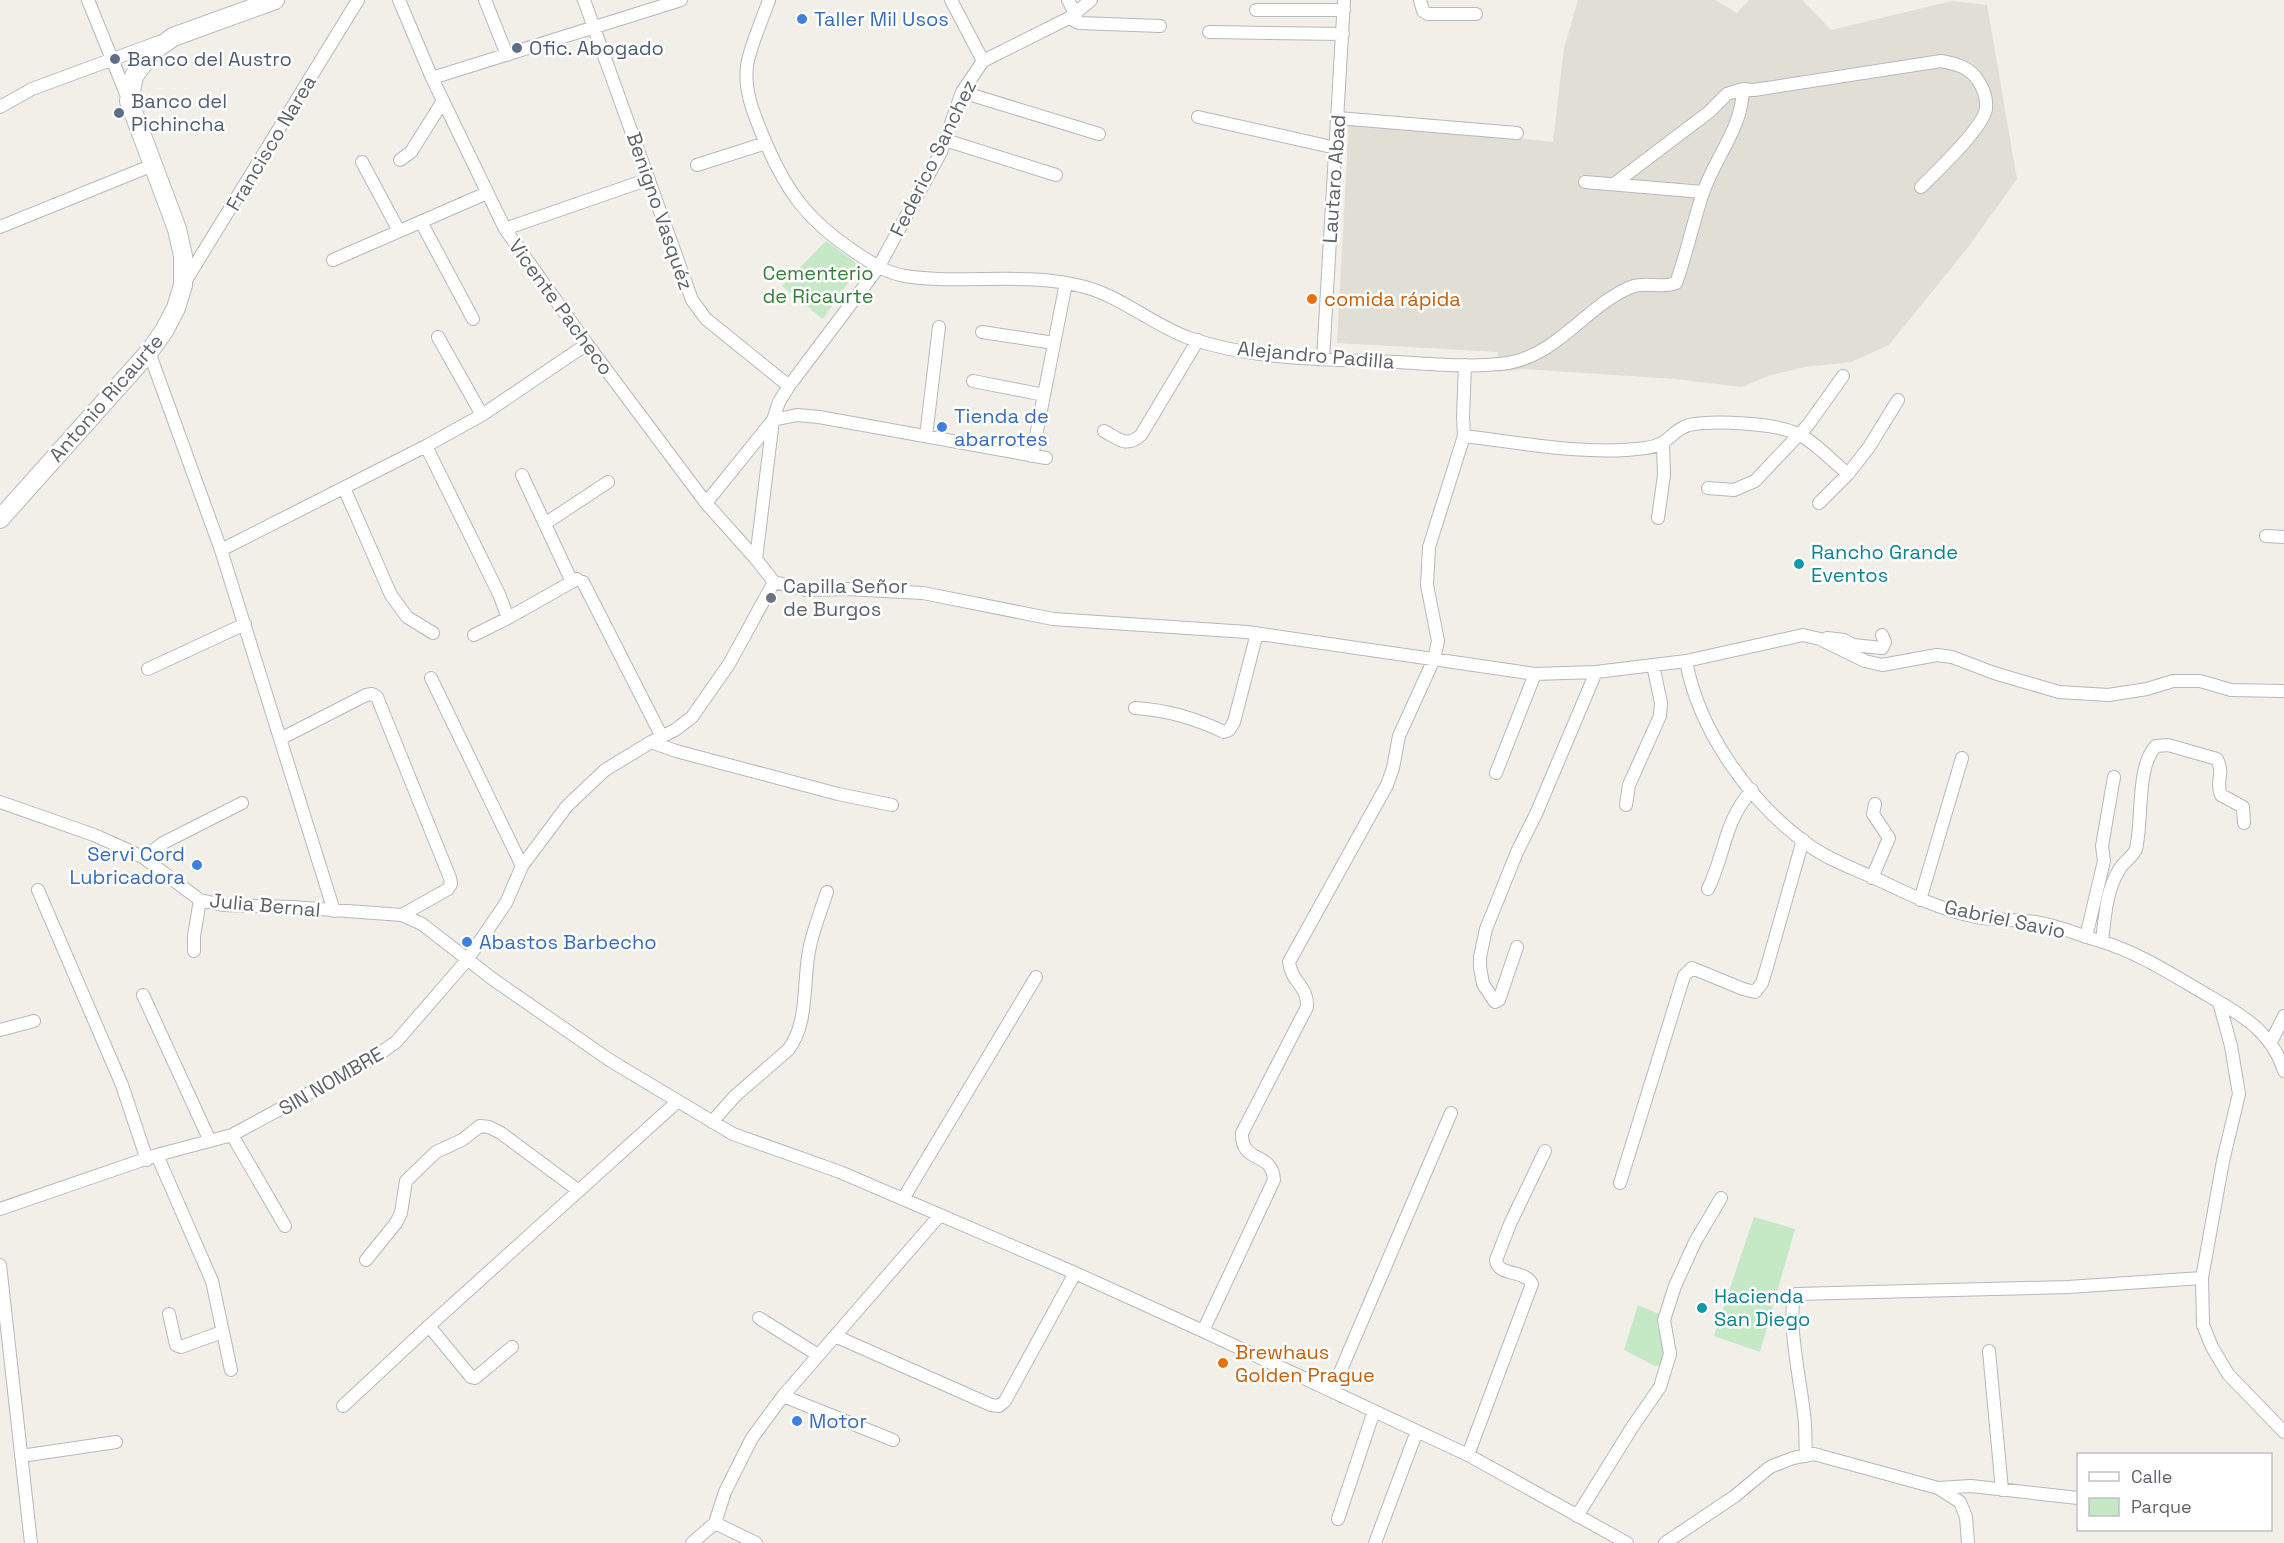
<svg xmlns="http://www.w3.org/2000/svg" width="2284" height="1543" font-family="'Space Grotesk',sans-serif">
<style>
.education{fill:#e1ded6}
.green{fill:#c5e8c5}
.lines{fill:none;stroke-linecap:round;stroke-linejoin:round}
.minor-casing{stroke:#b5b8bc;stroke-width:14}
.secondary-casing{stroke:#b6babf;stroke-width:20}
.minor{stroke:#fff;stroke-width:12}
.secondary{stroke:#fff;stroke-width:18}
.shop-dot{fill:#3f7fe0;stroke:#fff;stroke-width:2}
.service-dot{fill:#5c6f8a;stroke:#fff;stroke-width:2}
.food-dot{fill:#e8710a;stroke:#fff;stroke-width:2}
.culture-dot{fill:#0f9aa8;stroke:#fff;stroke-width:2}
.worship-dot{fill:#6b7280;stroke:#fff;stroke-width:2}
.labels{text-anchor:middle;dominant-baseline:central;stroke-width:5;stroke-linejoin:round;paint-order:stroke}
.shop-label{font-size:20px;fill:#366cbe;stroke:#fff;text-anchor:start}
.service-label{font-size:20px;fill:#4e5e75;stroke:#fff;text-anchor:start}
.street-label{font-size:20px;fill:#5f6368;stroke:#fff}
.park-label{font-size:20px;fill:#348238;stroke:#fff}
.food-label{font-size:20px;fill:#c56008;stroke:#fff;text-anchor:start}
.culture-label{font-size:20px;fill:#0d838f;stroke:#fff;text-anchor:start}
.worship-label{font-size:20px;fill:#5b616d;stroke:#fff;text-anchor:start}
</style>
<rect width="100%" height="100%" fill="#f1efe8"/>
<path class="education" d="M1578 0H1715L1737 13 1749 0H1802L1831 30 1952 1 1987 5 2017 179 1969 246 1889 345 1851 362 1805 367 1768 376 1742 387 1675 379 1524 369 1498 372V352L1337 343 1349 120 1553 142 1564 48Z"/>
<path class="green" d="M826 241 860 266 823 319 782 286Z
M1754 1217 1795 1229 1760 1352 1714 1336Z
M1638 1305 1659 1314 1657 1327 1663 1336 1664 1365 1655 1366 1624 1350Z"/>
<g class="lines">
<g class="minor-casing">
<path id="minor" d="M88 0 129 101
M399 0 432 78 505 229 587 344 706 503 756 559 774 582
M485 0 507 55
M584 0 692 300 706 319 789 386
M769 0C763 18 749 49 747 66 744 90 753 112 762 134 785 190 806 220 858 254 873 264 887 273 905 276 964 285 1027 271 1085 287 1122 297 1153 325 1189 338 1255 361 1329 359 1397 362 1434 364 1472 368 1508 363 1559 354 1586 306 1631 287 1645 281 1662 289 1676 283 1687 253 1693 222 1703 193 1715 157 1742 129 1743 89
M951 0 983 61
M1068 0 1076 15
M1420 0 1423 11 1428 14H1476
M1256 10H1344
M1069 18 1079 23 1160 26
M1209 32 1343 34
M432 78 681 0
M962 92 1099 134
M0 107 32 89 159 42
M1198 117 1336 148
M1338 118 1517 133
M945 140 1056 175
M400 160 411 152 443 101
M362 162 399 231
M697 165 766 143
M1585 182 1703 192
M1614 184 1709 112 1727 94 1743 89 1754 90 1941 61C1957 64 1970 67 1979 82 1984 90 1987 100 1986 109 1983 128 1936 172 1921 187
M421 222 473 319
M0 227 153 165
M505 229 649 179
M333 260 487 193
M183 285 358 0
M982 332 1054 343
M438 337 482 415
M149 352 221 550 334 911
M1323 359 1344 0
M973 381 1044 395
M1104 431C1119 439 1126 448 1141 435L1198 340
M926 436 939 327
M1464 436C1524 443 1586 456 1646 448 1670 445 1671 430 1689 425 1714 420 1775 423 1798 434 1814 441 1833 462 1848 474
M426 446 499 594 508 618 474 635
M1032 456 1066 283
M522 475 572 582
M344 488 391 595 407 617 433 633
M1708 488 1734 490 1755 481 1808 425 1843 376
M706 503 773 420 779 402 789 386 878 268 941 152 962 92 983 61 1069 18 1091 0
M1819 503 1848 474 1869 447 1898 400
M1658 518 1664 475 1663 445
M546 523 608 482
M2266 536 2284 537
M221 550 426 446 482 415 587 344
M756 559 773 420 797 415 819 417 1046 458
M583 582 662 737
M774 582 806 590 847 589 923 593 1053 619 1247 632 1535 674 1596 672 1686 661 1803 635 1820 639 1865 661 1882 665 1937 655 1952 657 1994 673 2059 692 2108 695 2147 689 2173 681H2200L2231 690 2284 691
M508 618 577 579
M1827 638 1844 640 1853 645 1882 648 1885 642 1882 635
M1686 661C1699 732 1751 804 1810 846 1831 861 1855 869 1879 880 1910 895 1942 910 1976 917 1995 921 2015 919 2035 922 2056 925 2079 935 2100 941 2140 953 2174 976 2209 996 2242 1015 2272 1032 2284 1071
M148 669 245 624
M431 678 522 866
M1135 708C1167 710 1195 718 1224 732L1229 730 1234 722 1257 633
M282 738 366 695 372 694 377 697 450 878 451 884 448 889 402 915
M651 742 676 751 838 794 892 805
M1496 773 1535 674
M0 802 94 835 130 851 144 858 200 900 223 905 292 907 402 915 422 924 494 980 611 1061 733 1134 840 1172 1075 1273 1203 1331 1468 1455 1627 1543
M1626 805 1629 785 1660 716 1661 703 1653 665
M144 858 163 843 242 803
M1872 878 1889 838 1873 814 1875 804
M1708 889C1726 852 1723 823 1752 790
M38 890 122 1085 147 1160
M1920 900 1962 758
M2086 937 2104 861 2102 846 2114 777
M2102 941C2105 917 2106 891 2119 870 2123 862 2133 857 2136 849 2143 820 2136 766 2156 746L2168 745 2217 759C2225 776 2215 779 2221 795L2243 807 2244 823
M1517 947 1499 1000 1495 1002 1483 984 1480 967V957L1486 929 1517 852 1536 814 1596 672
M194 951V936L200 900
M143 995 210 1141
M2219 1002 2231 1046 2239 1094 2223 1161 2202 1278 2203 1325 2212 1347 2228 1374 2284 1432
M0 1030 34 1021
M2271 1042 2284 1016
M712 1122 735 1096 788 1050C810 1022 802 979 810 946 814 928 821 910 827 892
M232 1135 285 1226
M157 1155 212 1281 231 1370
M1620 1183 1684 976 1692 968 1743 989 1755 992 1762 983 1766 970 1803 840
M903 1199 1036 977
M0 1209 157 1155 232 1135 372 1059 396 1042 467 960 506 903 522 866 567 806 605 770 651 742 675 730 692 717 729 664 774 582
M366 1260 396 1223 401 1213 406 1181 436 1152 462 1140 480 1126 489 1127 501 1133 579 1191
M0 1265 31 1543
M169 1314 176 1345 181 1347 222 1332
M759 1318 818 1355
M429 1326 471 1377 475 1378 512 1347
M1203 1331 1274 1180C1272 1150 1241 1165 1242 1133L1307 1007C1308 985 1292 984 1289 962L1387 785 1393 768 1399 736 1434 659 1438 641 1427 585 1429 547 1464 436 1463 417 1465 365
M835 1336 991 1405 999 1406 1005 1401 1075 1273
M1989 1351 2002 1490
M1332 1391 1451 1113
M783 1396 893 1440
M343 1406 429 1326 677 1102
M1468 1455 1532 1284C1525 1269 1498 1277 1496 1260L1510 1224 1545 1151
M21 1456 116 1442
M1806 1456C1805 1442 1806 1428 1804 1414 1802 1391 1785 1312 1796 1294L2068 1287 2202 1278
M1938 1488 1971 1486 2078 1498
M1577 1516 1633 1426 1660 1387 1670 1354 1664 1320 1675 1286 1695 1242 1721 1198
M1338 1519 1374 1411
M715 1523 725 1492 752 1438 783 1396 940 1215
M692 1543 715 1523 756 1543
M1375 1543 1417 1431
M1665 1543 1735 1496 1770 1467 1793 1458 1814 1454 1938 1488 1960 1502 1966 1517 1968 1543"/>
</g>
<g class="secondary-casing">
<path id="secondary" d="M0 519 149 352 164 331 176 308 183 285V256L177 229 129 101 134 76 152 52 173 37 275 0"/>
</g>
<use href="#minor" class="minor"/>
<use href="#secondary" class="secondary"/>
</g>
<g class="shop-dot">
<circle cx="802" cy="19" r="6"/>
<circle cx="942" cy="427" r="6"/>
<circle cx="197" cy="865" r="6"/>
<circle cx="467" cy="942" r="6"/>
<circle cx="797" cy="1421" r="6"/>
</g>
<g class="service-dot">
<circle cx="517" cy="48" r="6"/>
<circle cx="115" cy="59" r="6"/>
<circle cx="119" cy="113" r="6"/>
</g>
<g class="food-dot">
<circle cx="1312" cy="299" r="6"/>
<circle cx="1223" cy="1363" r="6"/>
</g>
<g class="culture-dot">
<circle cx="1799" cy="564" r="6"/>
<circle cx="1702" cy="1308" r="6"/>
</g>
<circle class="worship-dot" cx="771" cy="598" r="6"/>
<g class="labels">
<g class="shop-label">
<text x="814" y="19">Taller Mil Usos</text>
<text x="954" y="416">Tienda de<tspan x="954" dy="23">abarrotes</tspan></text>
<text x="185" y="854" text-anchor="end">Servi Cord<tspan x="185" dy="23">Lubricadora</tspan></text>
<text x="479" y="942">Abastos Barbecho</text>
<text x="809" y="1421">Motor</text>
</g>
<g class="service-label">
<text x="529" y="48">Ofic. Abogado</text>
<text x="127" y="59">Banco del Austro</text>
<text x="131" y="101">Banco del<tspan x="131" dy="23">Pichincha</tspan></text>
</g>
<g class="street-label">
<text transform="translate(271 143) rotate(-59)">Francisco Narea</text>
<text transform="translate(933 158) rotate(-64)">Federico Sanchez</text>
<text transform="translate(1334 179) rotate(-86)">Lautaro Abad</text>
<text transform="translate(660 211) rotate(71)">Benigno Vasquéz</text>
<text transform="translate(561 307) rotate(54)">Vicente Pacheco</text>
<text transform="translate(1316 355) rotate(5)">Alejandro Padilla</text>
<text transform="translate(106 398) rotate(-49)">Antonio Ricaurte</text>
<text transform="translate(265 905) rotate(5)">Julia Bernal</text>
<text transform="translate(2005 919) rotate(12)">Gabriel Savio</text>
<text transform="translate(331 1081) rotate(-30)">SIN NOMBRE</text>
</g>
<g class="park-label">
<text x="818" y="273">Cementerio<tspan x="818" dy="23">de Ricaurte</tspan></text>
</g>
<g class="food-label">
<text x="1324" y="299">comida rápida</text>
<text x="1235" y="1352">Brewhaus<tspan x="1235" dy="23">Golden Prague</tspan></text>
</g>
<g class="culture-label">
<text x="1811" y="552">Rancho Grande<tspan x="1811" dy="23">Eventos</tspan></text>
<text x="1714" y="1296">Hacienda<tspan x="1714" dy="23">San Diego</tspan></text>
</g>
<g class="worship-label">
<text x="783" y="586">Capilla Señor<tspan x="783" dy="23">de Burgos</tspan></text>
</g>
</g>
<rect x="2077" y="1453" width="195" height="78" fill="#ffffff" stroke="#bfc1c3" stroke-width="1.5"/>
<rect x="2089" y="1472" width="30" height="9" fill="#ffffff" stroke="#bfc1c3" stroke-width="1.5"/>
<text x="2131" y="1483" font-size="18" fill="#5f6368">Calle</text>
<rect x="2089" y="1498" width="30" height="18" fill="#c5e8c5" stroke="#bfc1c3" stroke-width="1.5"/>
<text x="2131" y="1513" font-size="18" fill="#5f6368">Parque</text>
</svg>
